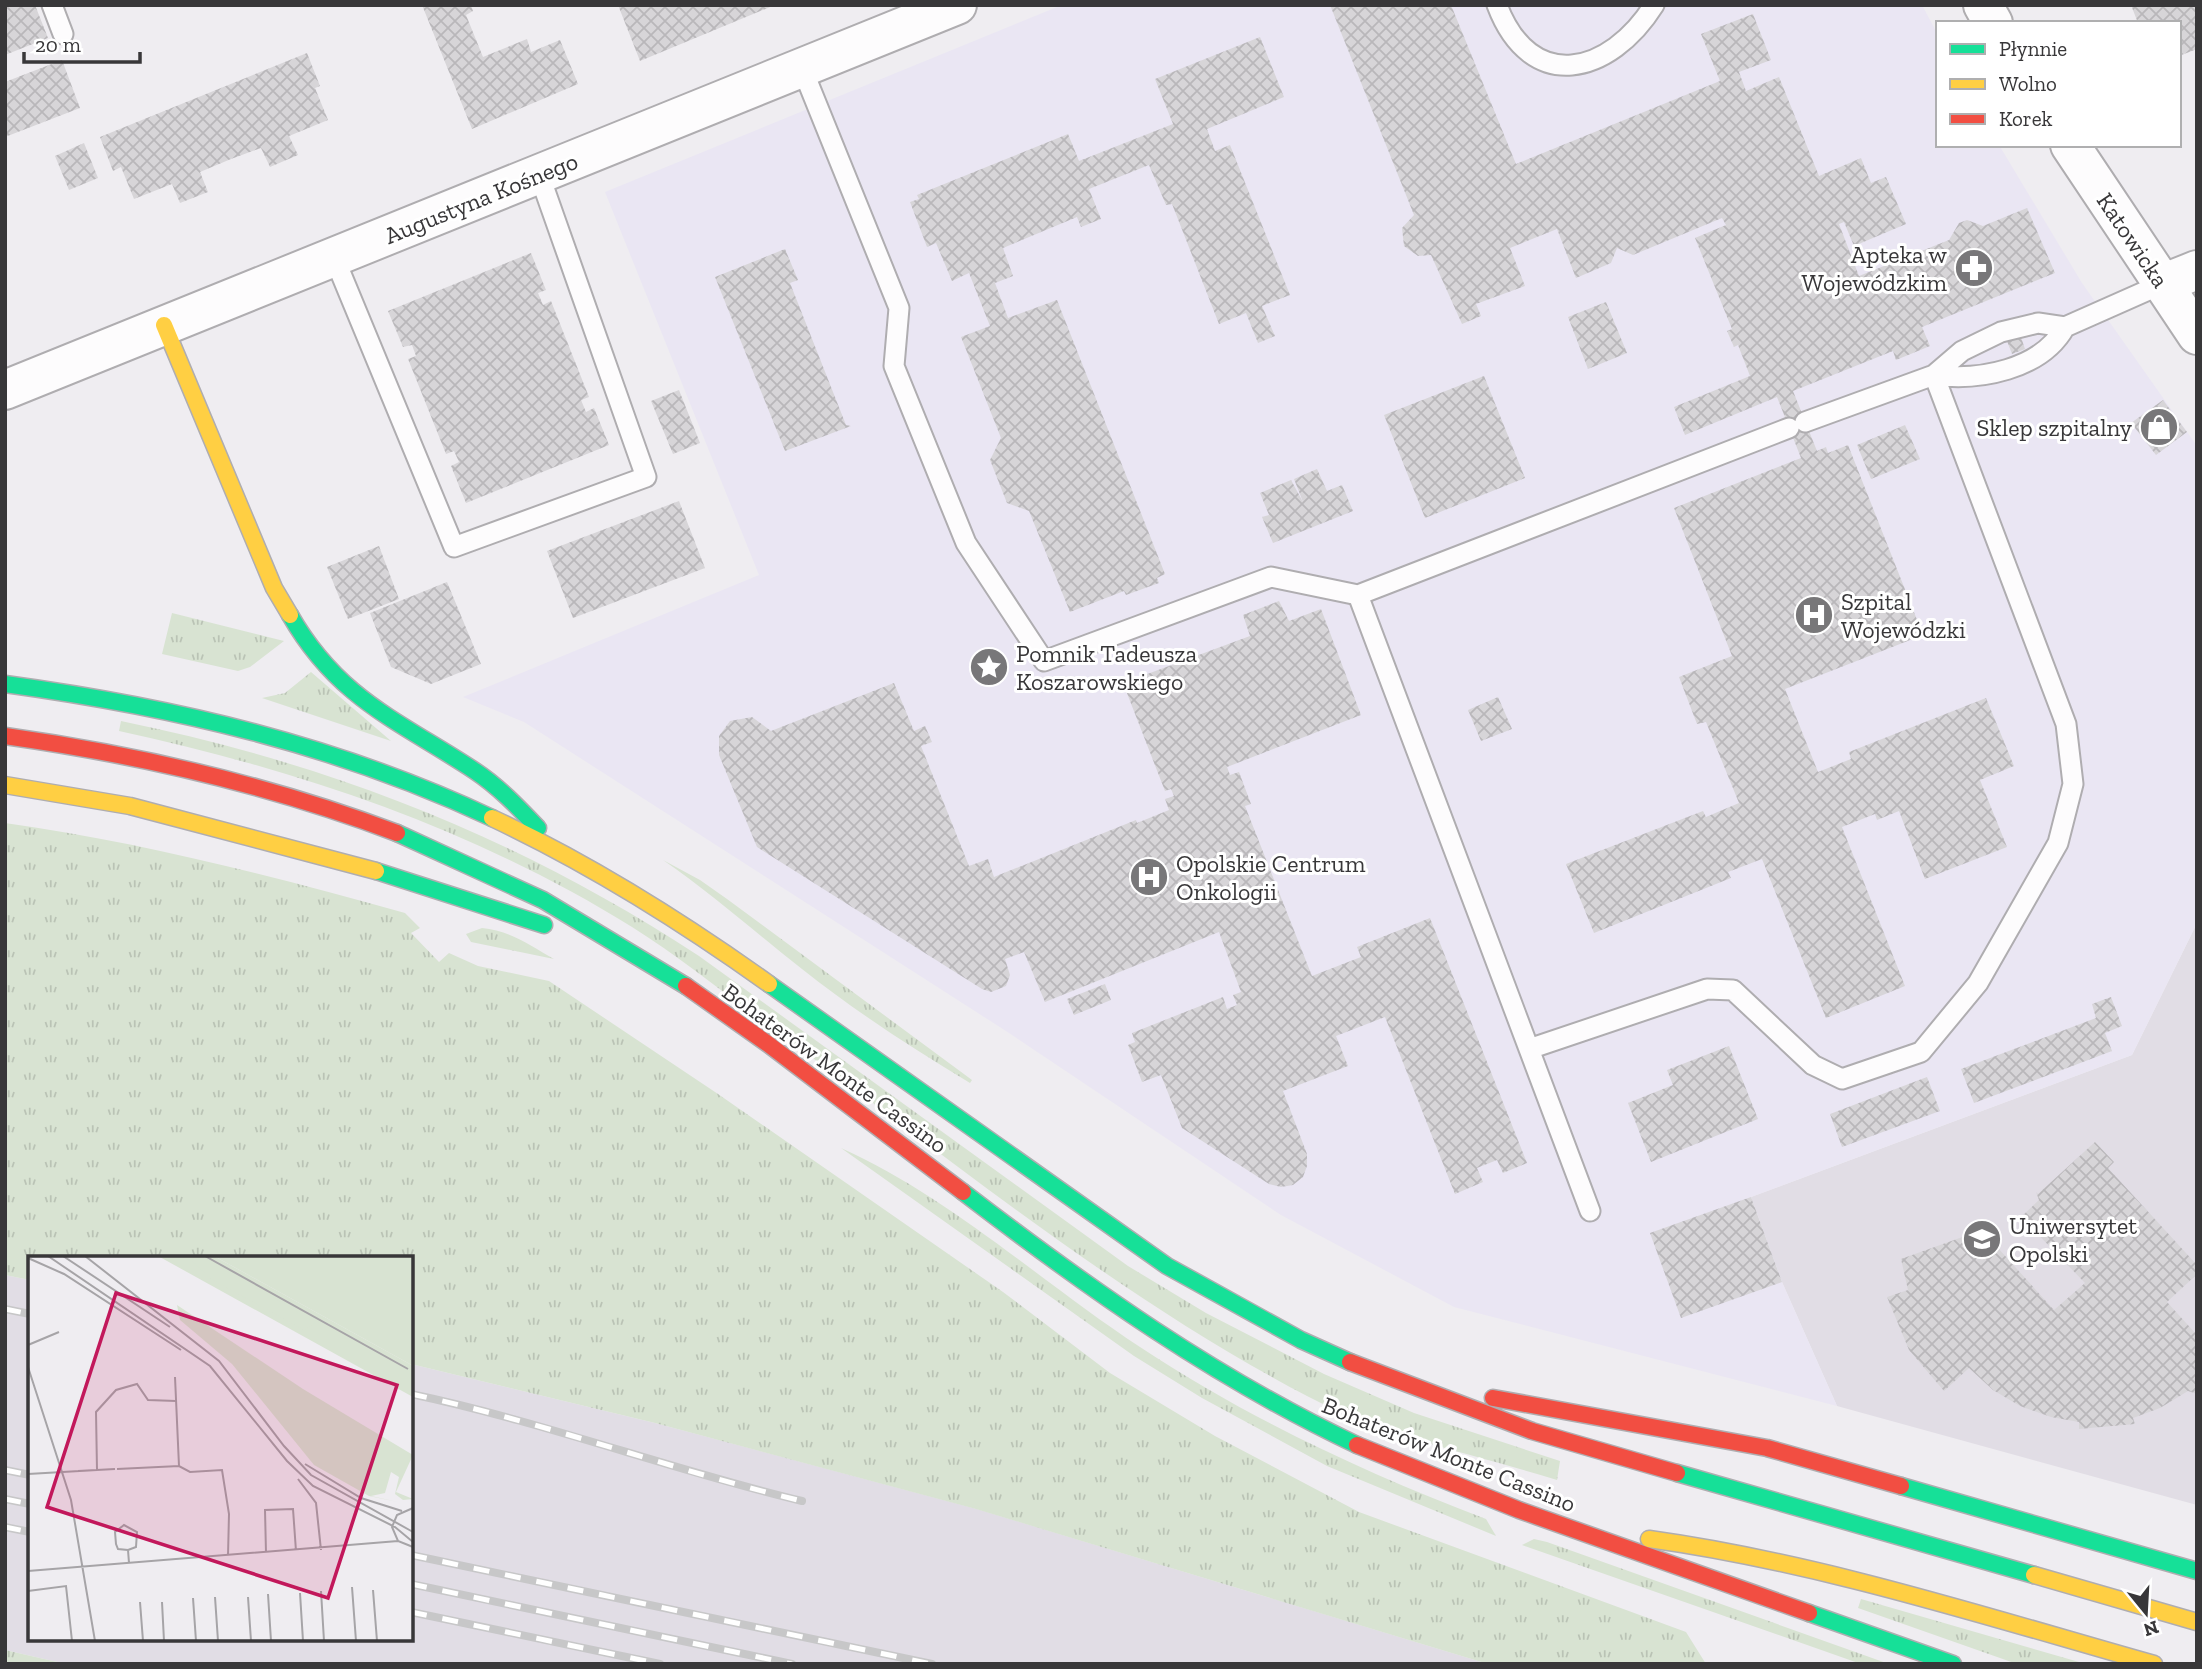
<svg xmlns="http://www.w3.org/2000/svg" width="2202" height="1669" font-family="'Zilla Slab',serif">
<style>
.built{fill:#e1dde5}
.medical{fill:#eae6f3}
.grass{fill:url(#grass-tufts)}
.building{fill:url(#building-cross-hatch)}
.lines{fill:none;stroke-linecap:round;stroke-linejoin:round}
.lane-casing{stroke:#afadb0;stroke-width:23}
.street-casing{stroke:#afadb0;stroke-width:42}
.fast-casing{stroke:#afadb0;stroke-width:19}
.slow-casing{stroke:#afadb0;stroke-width:19}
.jam-casing{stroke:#afadb0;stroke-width:19}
.lane{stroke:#fdfcfd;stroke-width:19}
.street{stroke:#fdfcfd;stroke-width:38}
.fast{stroke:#16e098;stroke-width:16}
.slow{stroke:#ffcf43;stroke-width:16}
.jam{stroke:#f24e42;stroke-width:16}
.rail-casing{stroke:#c7c7c8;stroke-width:8}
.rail{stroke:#fff;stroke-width:5;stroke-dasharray:16;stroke-linecap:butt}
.labels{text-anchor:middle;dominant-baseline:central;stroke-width:6;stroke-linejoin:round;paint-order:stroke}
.street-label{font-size:24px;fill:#383739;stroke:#fff}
.poi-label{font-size:24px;fill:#383739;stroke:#fff;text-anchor:start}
.inset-road{fill:none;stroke:#a6a4a7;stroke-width:2}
.view{fill:#c2185b;fill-opacity:0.15;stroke:#c2185b;stroke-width:3.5}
.inset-edge{fill:none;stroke:#383739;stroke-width:3.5}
</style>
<defs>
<pattern id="grass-tufts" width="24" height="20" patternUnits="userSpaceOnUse" patternTransform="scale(1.75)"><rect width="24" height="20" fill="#d8e3d2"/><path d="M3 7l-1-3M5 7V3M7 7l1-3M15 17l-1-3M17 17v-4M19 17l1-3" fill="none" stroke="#bac3b5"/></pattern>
<pattern id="building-cross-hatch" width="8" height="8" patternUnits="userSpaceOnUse" patternTransform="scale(1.75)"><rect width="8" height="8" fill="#d7d5d8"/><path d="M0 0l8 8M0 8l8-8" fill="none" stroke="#b9b7ba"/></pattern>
</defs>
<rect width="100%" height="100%" fill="#efedf1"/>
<path class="built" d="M2197 923V1505L1837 1406 1782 1282 1751 1197 2132 1055Z
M5 1275 30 1280V1639H411V1364L655 1423 977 1509 1488 1664H66L5 1650Z"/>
<path class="medical" d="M1062 5H1922L1938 35V145H1999L2082 283 2197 446V923L2132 1055 1751 1197 1782 1282 1837 1406 1454 1307 1281 1215 1006 1031 524 722 463 697 759 575 605 192Z"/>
<path class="grass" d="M172 613 284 641 250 667 238 671 162 654Z
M311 672 391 741 262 698 285 693Z
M121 721C334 765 517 837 699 956L1128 1266 1206 1313 1324 1374 1414 1413 1560 1461 1557 1480C1474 1454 1385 1437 1307 1396 1116 1296 946 1155 772 1028 725 994 680 957 632 927 474 829 299 770 119 731Z
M5 823C141 842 272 876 405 913L420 928 411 933 439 962 449 953 478 966 549 981 718 1094 1003 1292 1110 1373 1215 1436 1359 1512 1686 1632 1706 1664H1488L976 1509 655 1423 411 1364V1258H30V1280L5 1275Z
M663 860 700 880 727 899 972 1080 970 1083C912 1048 855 1011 802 969 755 932 712 894 663 860Z
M482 928C509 930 531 946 554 959L471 942 466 934Z
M841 1148C950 1197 1041 1282 1140 1347 1249 1419 1365 1473 1486 1519L1496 1536 1327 1466 1202 1398 1134 1356Z
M1534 1539 1547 1542 1889 1664H1861L1522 1545Z
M1861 1599 2086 1664H2017L1858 1608Z
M5 1650 66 1664H5Z"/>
<path class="building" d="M5 5H35L48 38 5 55Z
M422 5H471L473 11 466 15 483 57 527 39 531 52 560 40 578 84 472 129Z
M618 5H775L640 61Z
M1330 5H1451L1516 164 1720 81 1701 34 1753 14 1771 60 1739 72 1746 91 1779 77 1819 176 1861 158 1871 183 1886 177 1906 224 1854 246 1844 222 1839 224 1859 276 1949 240 1959 223 1967 220 1983 226 2027 208 2055 273 1922 327 1930 346 1896 360 1893 351 1793 391 1817 451 1826 447 1828 453 1848 445 1923 635 1785 689 1818 772 1851 759 1849 752 1986 698 2014 766 1980 780 2007 847 1925 879 1899 811 1877 820 1875 814 1842 827 1905 986 1826 1018 1762 859 1728 872 1731 878 1594 933 1566 864 1703 811 1706 817 1739 803 1706 722 1697 724 1679 677 1732 656 1674 508 1801 458 1777 397 1685 435 1674 407 1750 376 1738 345 1734 347 1727 331 1732 329 1695 238 1726 225 1722 218 1633 255 1617 248 1611 263 1576 278 1557 229 1510 248 1525 286 1476 304 1481 316 1462 324 1431 255 1418 256 1404 246 1402 228 1414 215Z
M2131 5H2197V49L2179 56V23H2138Z
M1260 37 1284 97 1207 129 1215 151 1230 145 1290 295 1262 306 1275 336 1258 343 1246 313 1219 324 1172 204 1166 205 1149 165 1089 189 1101 219 1081 227 1077 217 1003 248 1013 276 995 283 1008 318 1057 300 1165 574 1157 578 1159 583 1126 595 1124 591 1070 612 1029 511 1007 503 990 460 1001 438 961 337 990 326 969 273 952 281 936 243 927 247 910 202 919 199 917 195 1068 134 1079 161 1173 124 1155 79Z
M307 53 320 86 315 88 328 120 289 136 298 155 270 167 261 148 231 159 200 172 208 192 180 203 172 184 134 199 121 167 113 171 100 137Z
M62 60 80 108 5 137V82Z
M84 143 98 178 69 190 55 156Z
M785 249 798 280 790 283 846 425 851 426 785 451 715 277Z
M531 253 546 290 538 293 543 305 551 301 589 397 581 400 586 412 594 408 609 445 466 503 451 466 459 462 454 451 446 454 408 359 416 356 412 345 403 347 388 311Z
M1606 302 1627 353 1588 369 1568 317Z
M2021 337 2025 349 2012 354 2007 341Z
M1484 376 1525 478 1425 518 1384 415Z
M679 390 700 443 673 454 651 401Z
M2163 400 2187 432 2156 455 2131 423Z
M1905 425 1920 459 1871 479 1857 445Z
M1317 469 1327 491 1342 485 1353 511 1273 543 1262 517 1269 515 1260 493 1291 480 1303 502 1294 479Z
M679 501 705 568 573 618 547 551Z
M379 546 399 599 348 619 327 567Z
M447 582 481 664 431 684 391 667 370 613Z
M1279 601 1289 621 1321 609 1361 715 1227 767 1230 775 1239 772 1251 804 1245 806 1312 976 1361 957 1357 947 1430 918 1527 1163 1503 1173 1497 1160 1477 1168 1483 1182 1455 1194 1385 1017 1336 1036 1348 1066 1283 1091 1307 1154V1166L1303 1177 1293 1185 1281 1187 1269 1184 1182 1128 1161 1075 1142 1082 1128 1045 1135 1042 1132 1033 1223 997 1227 1009 1237 1005 1233 995 1241 992 1219 932 1045 1002 1024 952 1005 959 1010 975 1006 986 991 992 982 989 757 847 719 755V736L730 721 752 717 771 731 894 683 914 731 925 726 932 742 921 746 969 866 988 859 994 877 1136 820 1137 823 1169 810 1165 799 1174 796 1171 789 1165 791 1123 683 1250 636 1243 615Z
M1498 697 1512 729 1481 741 1468 710Z
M1105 984 1111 1000 1074 1015 1067 999Z
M2111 997 2122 1026 2105 1033 2112 1051 1974 1103 1961 1069 2096 1018 2092 1004Z
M1729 1046 1758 1119 1651 1162 1628 1103 1673 1085 1667 1070Z
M1927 1077 1940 1111 1842 1147 1830 1114Z
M2095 1142 2114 1162 2108 1168 2197 1265V1274L2167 1302 2197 1335V1394L2188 1391 2160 1408 2133 1418 2135 1424 2079 1429V1422L2051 1417 2020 1406 1993 1390 1969 1368 1944 1391 1909 1350 1887 1297 1908 1290 1901 1259 1982 1230 1990 1252 1998 1248 2054 1310 2085 1283 2021 1217 2039 1200 2036 1192 2038 1194Z
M1751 1197 1782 1282 1681 1318 1650 1233Z"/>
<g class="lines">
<g class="lane-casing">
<path id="lane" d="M52 5 63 34
M1497 5C1531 95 1610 75 1654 5
M802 68 899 308 894 366 966 543 1044 661 1271 577 1358 595 1789 428
M334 257 454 547 646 477 539 174
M1934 375C1979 381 2041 370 2065 327
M1805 422 1934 375 1962 351 2001 332 2038 323 2065 327 2162 284
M1358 595 1590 1211
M1529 1049 1707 989 1733 990 1813 1065 1842 1079 1921 1052 1978 983 2058 843 2073 784 2066 724 1934 375"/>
</g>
<g class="street-casing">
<path id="street" d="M1983 5 1993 23
M2070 145 2197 335
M2162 284 2197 270
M5 390 957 5"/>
</g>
<g class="fast-casing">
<path id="fast" d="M290 615C338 699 399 721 475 771 499 787 518 807 538 828
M5 684C174 707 337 745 492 818
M397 833 543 900 686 986
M376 871 544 925
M769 984 1167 1266 1301 1340 1350 1362
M963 1192C1088 1288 1215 1378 1357 1445
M1677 1473 2034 1575
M1901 1486 2197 1571
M1809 1613 1953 1664"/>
</g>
<g class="slow-casing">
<path id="slow" d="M164 325 274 588 290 615
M5 785 130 806 376 871
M492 818C590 864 681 921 769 984
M1649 1539C1821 1563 1987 1617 2154 1664
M2034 1575 2197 1622"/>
</g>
<g class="jam-casing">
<path id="jam" d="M5 736C140 755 270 785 397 833
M686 986 768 1044 963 1192
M1350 1362 1532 1431 1677 1473
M1493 1398 1767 1448 1901 1486
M1357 1445 1519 1510 1809 1613"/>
</g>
<use href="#lane" class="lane"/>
<use href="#street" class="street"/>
<use href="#fast" class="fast"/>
<use href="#slow" class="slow"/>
<use href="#jam" class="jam"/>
<g class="rail-casing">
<path id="rail" d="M5 1309 30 1314
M411 1394C545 1422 671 1470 802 1501
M5 1470 30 1475
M5 1499 30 1504
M5 1527 30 1532
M411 1555 932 1664
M411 1584 792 1664
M411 1612 660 1664"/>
</g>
<use href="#rail" class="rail"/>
</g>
<defs>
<g id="pharmacy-disc" transform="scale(2.0125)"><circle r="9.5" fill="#787779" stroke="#fff"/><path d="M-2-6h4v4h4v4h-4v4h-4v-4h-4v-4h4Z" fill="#fff"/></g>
<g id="shop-disc" transform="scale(2.0125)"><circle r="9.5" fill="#787779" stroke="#fff"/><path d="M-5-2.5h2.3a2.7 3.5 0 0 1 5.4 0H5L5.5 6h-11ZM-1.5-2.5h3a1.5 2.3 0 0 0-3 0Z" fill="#fff"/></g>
<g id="hospital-disc" transform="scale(2.0125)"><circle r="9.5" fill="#787779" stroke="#fff"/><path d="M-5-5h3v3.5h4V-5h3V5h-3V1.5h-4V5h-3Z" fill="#fff"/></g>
<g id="sight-disc" transform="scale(2.0125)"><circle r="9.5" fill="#787779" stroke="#fff"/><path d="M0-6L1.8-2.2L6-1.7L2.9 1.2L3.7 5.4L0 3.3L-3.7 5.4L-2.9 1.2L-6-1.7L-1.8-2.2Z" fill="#fff"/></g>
<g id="university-disc" transform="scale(2.0125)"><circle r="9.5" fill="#787779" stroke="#fff"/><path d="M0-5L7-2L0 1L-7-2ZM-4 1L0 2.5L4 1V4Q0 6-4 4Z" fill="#fff"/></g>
</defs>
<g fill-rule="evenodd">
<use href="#pharmacy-disc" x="1974" y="268"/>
<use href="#shop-disc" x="2159" y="427"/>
<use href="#hospital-disc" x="1814" y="615"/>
<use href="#sight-disc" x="989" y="667"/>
<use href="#hospital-disc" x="1149" y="877"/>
<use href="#university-disc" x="1982" y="1239"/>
</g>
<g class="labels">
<g class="street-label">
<text transform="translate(481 198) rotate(-22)">Augustyna Kośnego</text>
<text transform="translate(2133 240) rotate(56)">Katowicka</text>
<text transform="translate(835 1068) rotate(36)">Bohaterów Monte Cassino</text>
<text transform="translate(1449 1454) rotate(22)">Bohaterów Monte Cassino</text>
</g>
<g class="poi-label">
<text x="1947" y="254" text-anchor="end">Apteka w<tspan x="1947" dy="28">Wojewódzkim</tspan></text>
<text x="2132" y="427" text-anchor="end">Sklep szpitalny</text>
<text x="1841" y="601">Szpital<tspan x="1841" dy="28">Wojewódzki</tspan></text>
<text x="1016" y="653">Pomnik Tadeusza<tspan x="1016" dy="28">Koszarowskiego</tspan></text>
<text x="1176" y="863">Opolskie Centrum<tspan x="1176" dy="28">Onkologii</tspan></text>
<text x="2009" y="1225">Uniwersytet<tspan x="2009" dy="28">Opolski</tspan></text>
</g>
</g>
<g transform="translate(28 1256)">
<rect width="385" height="385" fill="#efedf1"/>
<path d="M130 0H186L380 107 385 110V141ZM149 49 275 133 385 199 368 236 385 243 375 244 367 238 371 221 363 216 357 237 343 240 370 246 341 240 286 209 204 108 152 64Z" fill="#d8e3d2"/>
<path d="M160 0H177L287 67 276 74 181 22Z" fill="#d8e3d2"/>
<path d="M186 0H385V110L380 107Z" fill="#d8e3d2"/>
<path class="inset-road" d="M20 0 182 110 259 205 285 230 367 271 385 286M35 0 142 71M57 0 191 105 256 190 283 219 385 276M177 0 380 113M0 2 36 18 153 94M0 89 31 76M0 111 43 244 67 385M147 121 151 210M277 208 333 242 374 255M89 213 151 210 162 216 194 214 201 258 200 300M69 214 68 156 88 134 109 128 120 144 148 145M50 215 87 213M0 218 69 214M270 223 288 247 293 294M385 252 369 259 364 271 370 285 385 291M100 294 90 293 88 288 87 276 96 269 109 276 108 291 100 294 101 307M238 297 237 254 265 253 268 295M0 315 370 285M324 331 328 385M345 334 349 385M0 335 38 330 44 385M293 335 296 385M272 337 275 385M240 338 243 385M187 341 190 385M220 341 223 385M165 342 168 385M112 346 115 385M134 346 136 385"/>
<path class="view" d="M88 37 369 129 300 342 19 251Z"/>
<rect width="385" height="385" class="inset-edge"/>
</g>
<rect width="2202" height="1669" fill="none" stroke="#383739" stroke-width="14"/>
<rect x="1936" y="21" width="245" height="126" fill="#ffffff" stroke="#afafb0" stroke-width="2"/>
<rect x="1950" y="44" width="35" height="10" fill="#16e098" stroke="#afafb0" stroke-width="2"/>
<text x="1999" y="56" font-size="21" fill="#383739">Płynnie</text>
<rect x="1950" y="79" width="35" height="10" fill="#ffcf43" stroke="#afafb0" stroke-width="2"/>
<text x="1999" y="91" font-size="21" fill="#383739">Wolno</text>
<rect x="1950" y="114" width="35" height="10" fill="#f24e42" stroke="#afafb0" stroke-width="2"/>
<text x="1999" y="126" font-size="21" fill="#383739">Korek</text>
<g transform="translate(2146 1613) rotate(162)" stroke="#ffffff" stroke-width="5" paint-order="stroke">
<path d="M0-5L12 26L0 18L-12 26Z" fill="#383739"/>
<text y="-10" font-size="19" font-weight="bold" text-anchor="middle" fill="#383739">N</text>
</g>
<path d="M24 52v10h116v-10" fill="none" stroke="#383739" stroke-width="3.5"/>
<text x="35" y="52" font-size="21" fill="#383739" stroke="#ffffff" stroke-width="5" paint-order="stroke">20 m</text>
</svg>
